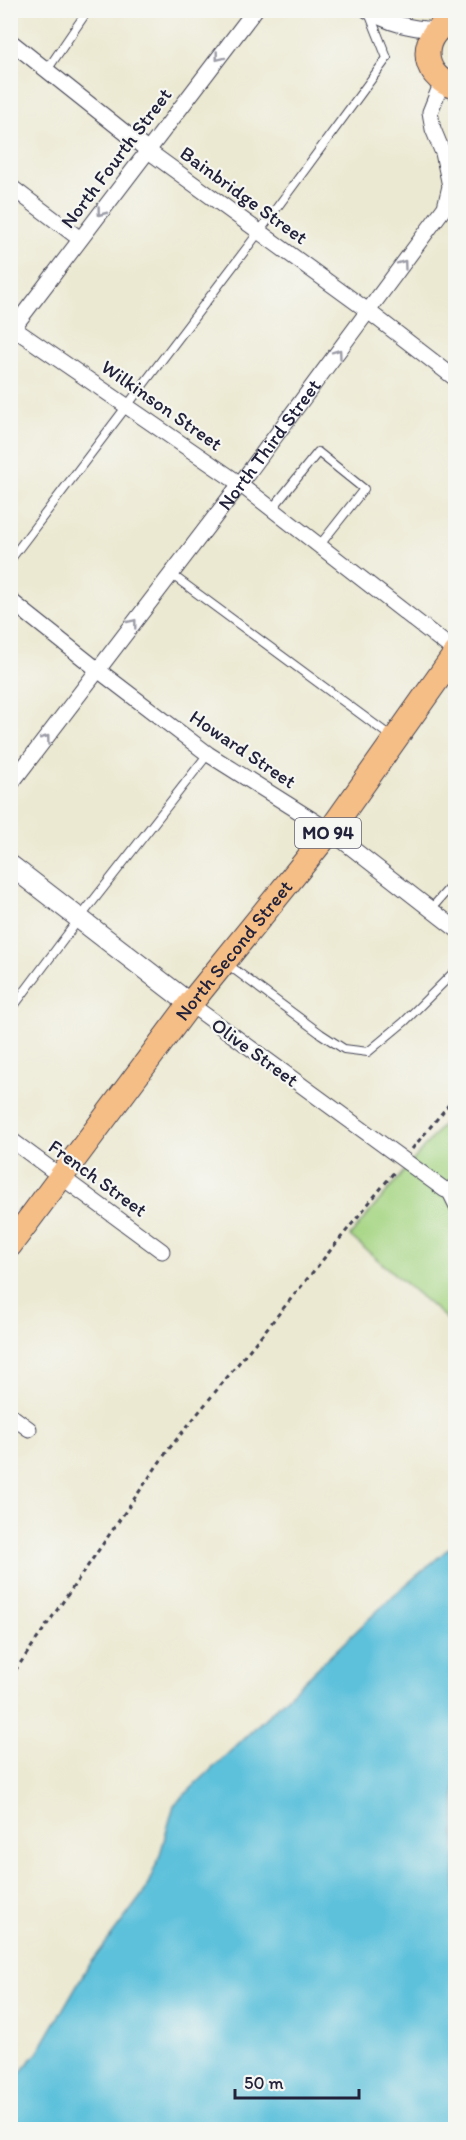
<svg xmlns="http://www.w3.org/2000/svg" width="466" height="2140" font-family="Itim,sans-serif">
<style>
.green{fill:#a6d583;stroke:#647c5f;stroke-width:1.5}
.water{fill:#5dc1db;stroke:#40728b;stroke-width:1.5}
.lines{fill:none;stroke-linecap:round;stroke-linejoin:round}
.service-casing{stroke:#404052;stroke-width:10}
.minor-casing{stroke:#404052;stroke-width:17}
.tertiary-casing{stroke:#404052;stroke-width:22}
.primary-casing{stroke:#404052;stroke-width:26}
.path{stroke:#404052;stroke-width:3;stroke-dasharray:4.5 4.5;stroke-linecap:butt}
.service{stroke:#fff;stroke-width:8}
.minor{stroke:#fff;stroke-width:15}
.tertiary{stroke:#fff;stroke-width:20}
.primary{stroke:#f6be87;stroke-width:24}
.oneway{stroke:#9c9ca7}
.labels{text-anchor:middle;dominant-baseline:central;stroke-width:4.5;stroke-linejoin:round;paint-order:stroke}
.shield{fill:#f6f6f2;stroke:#626272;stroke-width:1.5}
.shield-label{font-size:18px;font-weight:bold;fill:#22223b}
.street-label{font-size:20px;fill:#22223b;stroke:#f6f6f2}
</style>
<rect width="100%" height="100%" fill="#f6f6f2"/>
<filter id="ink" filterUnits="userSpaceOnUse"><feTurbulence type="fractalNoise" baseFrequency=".0167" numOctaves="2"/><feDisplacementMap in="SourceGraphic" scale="12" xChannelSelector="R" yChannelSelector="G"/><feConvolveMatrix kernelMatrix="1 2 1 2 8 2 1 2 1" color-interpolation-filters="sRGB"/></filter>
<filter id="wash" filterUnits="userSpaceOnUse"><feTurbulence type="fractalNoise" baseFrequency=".008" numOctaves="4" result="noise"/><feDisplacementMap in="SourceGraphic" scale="24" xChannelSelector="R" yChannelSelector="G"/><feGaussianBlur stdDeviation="1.35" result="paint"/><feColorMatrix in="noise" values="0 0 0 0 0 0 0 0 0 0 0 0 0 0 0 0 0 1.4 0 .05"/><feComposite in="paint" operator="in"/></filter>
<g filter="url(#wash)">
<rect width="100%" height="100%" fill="#ece9d2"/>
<path class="green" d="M455 1110V1326L350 1236Z"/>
<path class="water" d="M455 1543V2129H11V2083L38 2052 85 1971 145 1891 159 1858 174 1805 394 1595Z"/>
</g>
<g filter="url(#ink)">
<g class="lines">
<g class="service-casing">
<path id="service" d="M47 70 88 10
M272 509 318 452 364 489 319 546
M10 560 259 232 387 58 369 13
M171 574 393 738
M431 909 456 880
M227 964 321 1034 344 1049 368 1052 404 1022 456 970
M10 1011 79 919 208 754
M456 1180 445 1190 456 1212"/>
</g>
<g class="minor-casing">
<g id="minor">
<path d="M367 10C389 24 410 28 436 30"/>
<path d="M10 41 147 150 368 311 456 379"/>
<path d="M10 186 80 239"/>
<path d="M13 328 240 484 456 652"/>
<path d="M10 332 255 10"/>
<path d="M10 600 98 670 208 754 330 831 456 929"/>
<path id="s1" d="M10 785 240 484 445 207 450 186 443 153 433 129 430 112 442 82"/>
<path d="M190 1004 445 1190"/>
<path d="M10 1139 162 1251"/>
<path d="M10 1415 29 1429"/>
</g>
</g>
<g class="tertiary-casing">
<path id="tertiary" d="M10 865 190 1004"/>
</g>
<g class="primary-casing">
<g id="primary">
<path d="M456 20C418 30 418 77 456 87"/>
<path id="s2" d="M10 1245 190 1004 330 831 456 653"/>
</g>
</g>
<path class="path" d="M412 1149 456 1096
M10 1678 168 1450 395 1171"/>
<use href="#service" class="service"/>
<use href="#minor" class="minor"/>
<use href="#tertiary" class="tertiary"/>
<use href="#primary" class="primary"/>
</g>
<defs><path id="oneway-chevron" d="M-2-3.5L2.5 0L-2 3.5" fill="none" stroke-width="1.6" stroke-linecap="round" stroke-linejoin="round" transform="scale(1.5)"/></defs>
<g class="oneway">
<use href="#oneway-chevron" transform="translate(219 57) rotate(128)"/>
<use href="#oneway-chevron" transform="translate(101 212) rotate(127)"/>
<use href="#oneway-chevron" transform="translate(403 264) rotate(-54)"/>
<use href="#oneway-chevron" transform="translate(338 353) rotate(-54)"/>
<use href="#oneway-chevron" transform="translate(133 623) rotate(-52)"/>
<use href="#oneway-chevron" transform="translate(46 739) rotate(-53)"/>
</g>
</g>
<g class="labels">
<rect class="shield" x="295" y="818" width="66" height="30" rx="4.5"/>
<g class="shield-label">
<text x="328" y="833">MO 94</text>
</g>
<g class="street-label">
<text transform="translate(116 158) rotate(-53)">North Fourth Street</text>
<text transform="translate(244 195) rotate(36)">Bainbridge Street</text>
<text transform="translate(162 405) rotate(35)">Wilkinson Street</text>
<text stroke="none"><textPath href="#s1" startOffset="428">North Third Street</textPath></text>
<text transform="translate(243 749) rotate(34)">Howard Street</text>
<text stroke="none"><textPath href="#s2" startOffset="370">North Second Street</textPath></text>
<text transform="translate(255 1052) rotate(36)">Olive Street</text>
<text transform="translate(98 1178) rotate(36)">French Street</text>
</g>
</g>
<rect width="466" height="2140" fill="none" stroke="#f6f6f2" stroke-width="36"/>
<path d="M235 2089v9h124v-9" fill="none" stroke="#22223b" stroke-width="3"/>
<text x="244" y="2089" font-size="18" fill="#22223b" stroke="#f6f6f2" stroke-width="4.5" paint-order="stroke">50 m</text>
</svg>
